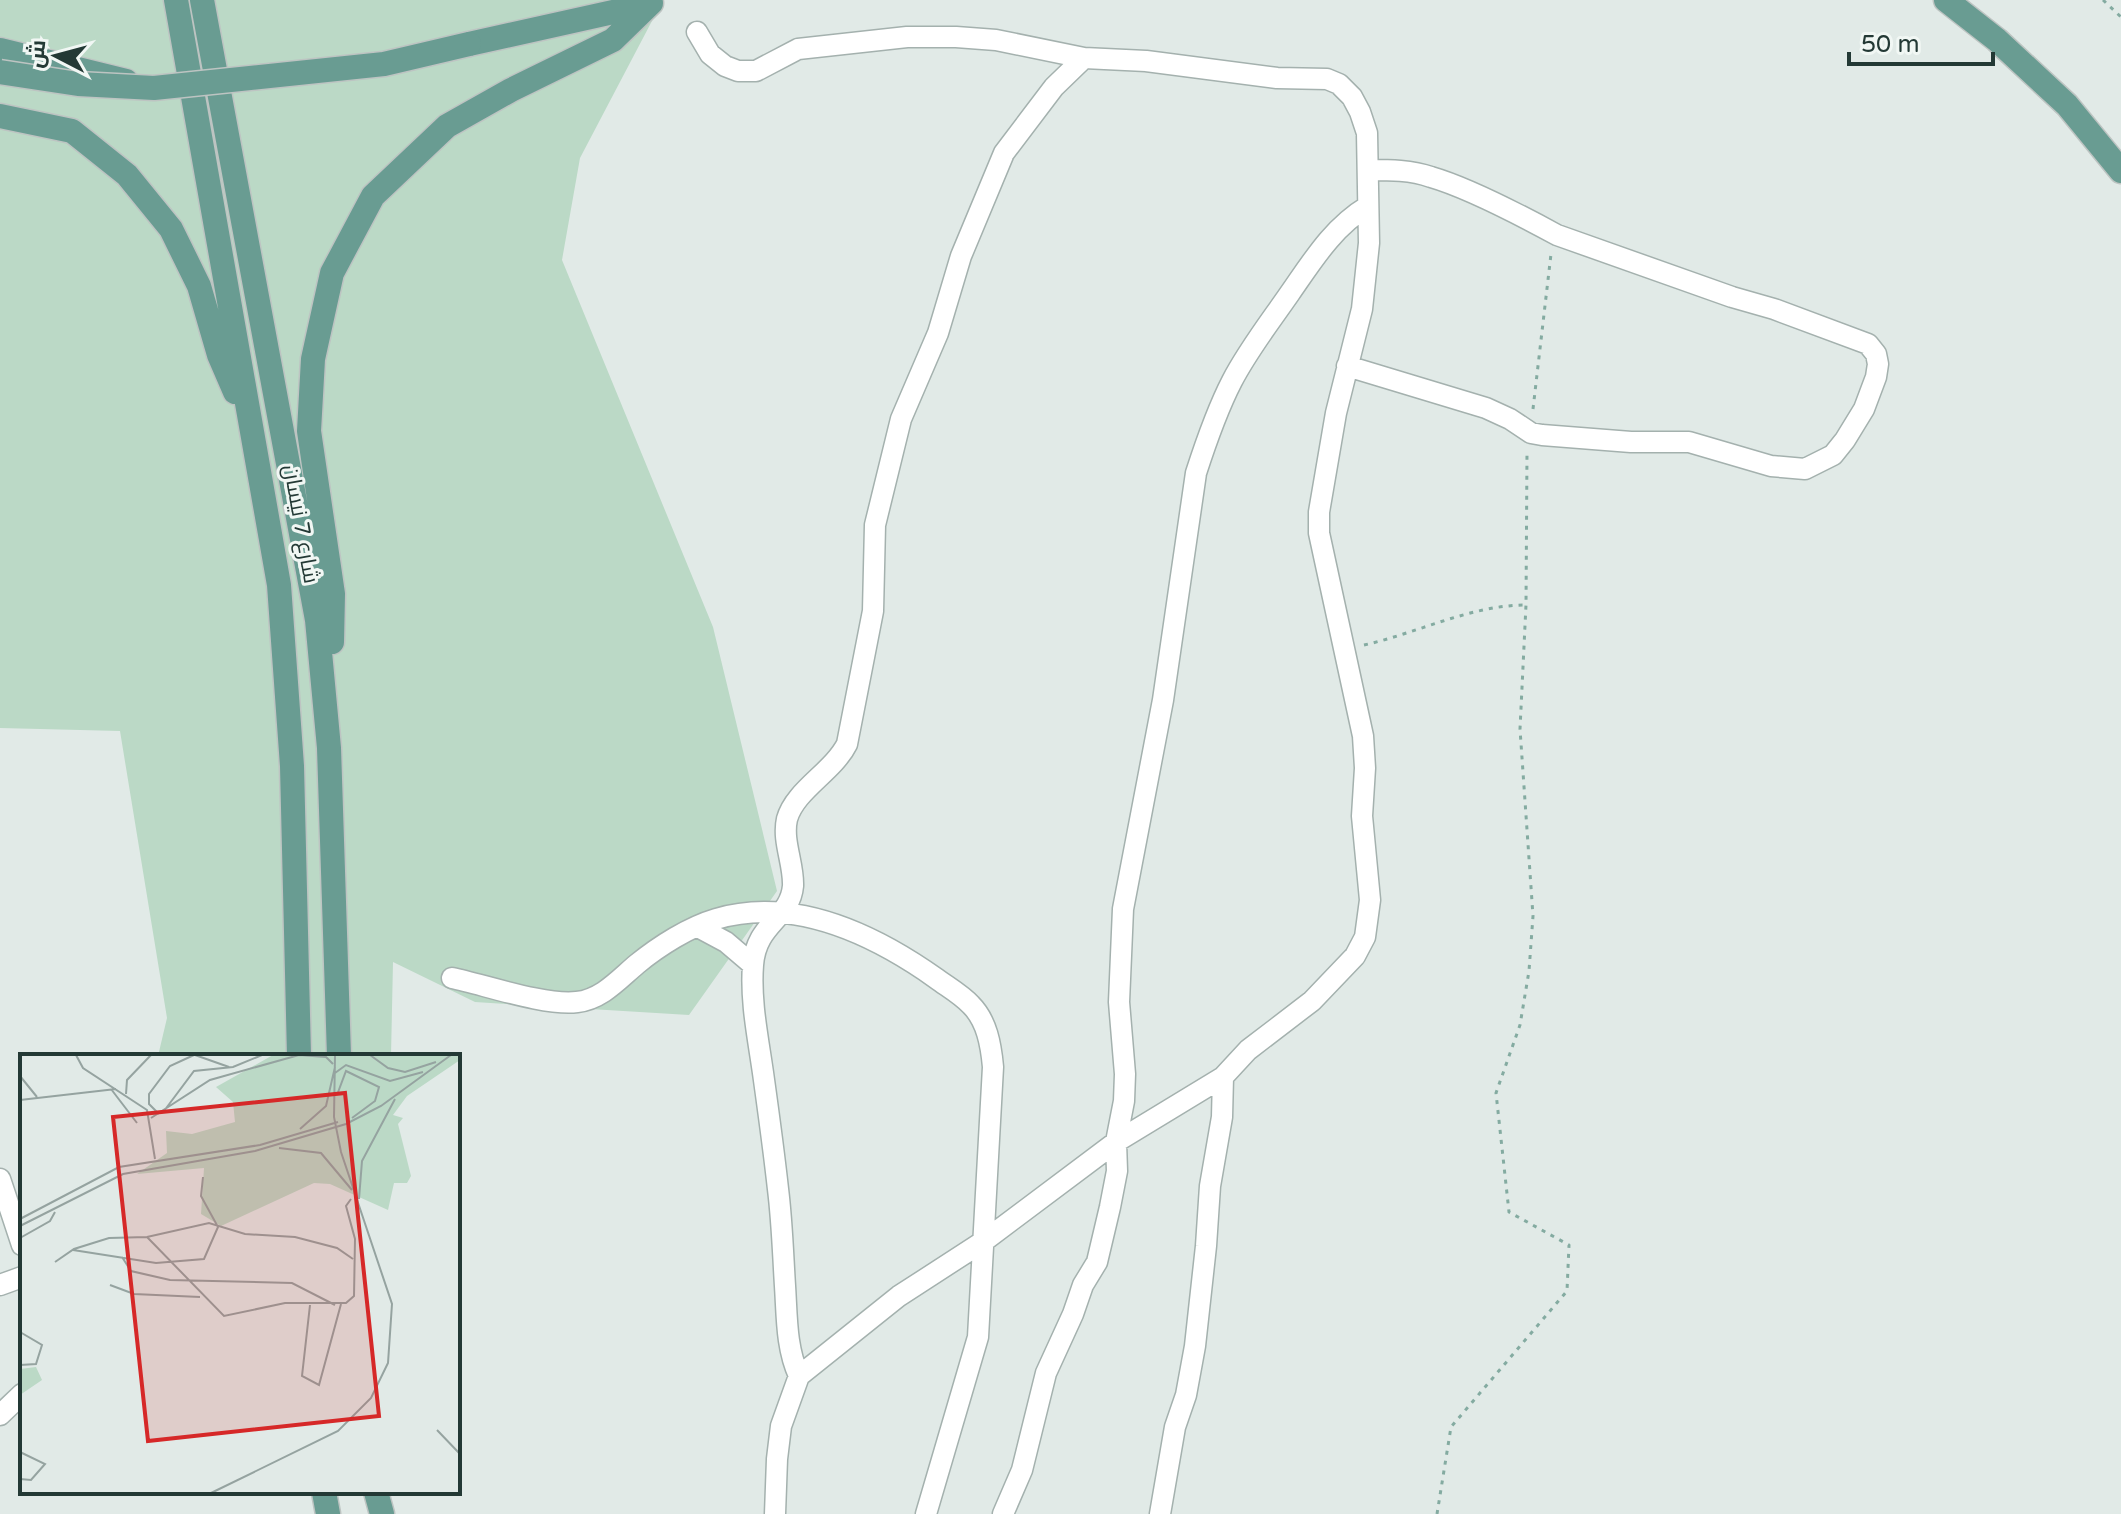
<svg xmlns="http://www.w3.org/2000/svg" width="2121" height="1514" font-family="'Varela Round',Cairo,sans-serif">
<style>
.green{fill:#bbd9c6}
.lines{fill:none;stroke-linecap:round;stroke-linejoin:round}
.minor-casing{stroke:#a4b1ae;stroke-width:23}
.major-casing{stroke:#bdc4c2;stroke-width:27}
.path{stroke:#84aba1;stroke-width:3;stroke-dasharray:4 6;stroke-linecap:butt}
.minor{stroke:#fff;stroke-width:20}
.major{stroke:#699c92;stroke-width:24}
.major-bridge-casing{stroke:#bdc4c2;stroke-width:27;stroke-linecap:butt}
.major-bridge{stroke:#699c92;stroke-width:24}
.labels{text-anchor:middle;dominant-baseline:central;stroke-width:6;stroke-linejoin:round;paint-order:stroke}
.street-label{font-size:22px;fill:#233935;stroke:#f1f7f4}
.inset-road{fill:none;stroke:#95a3a0;stroke-width:2}
.view{fill:#d62828;fill-opacity:0.15;stroke:#d62828;stroke-width:4}
.inset-edge{fill:none;stroke:#233935;stroke-width:4}
</style>
<rect width="100%" height="100%" fill="#e1eae7"/>
<path class="green" d="M0 0H663L580 158 562 260 713 627 777 891 689 1015 475 1002 393 962 391 1056H158L167 1018 120 731 0 728Z"/>
<g class="lines">
<g class="minor-casing">
<path id="minor" d="M697 32 710 54 725 66 738 71H756L798 49 907 37H956L996 40 1084 58 1146 61 1277 78 1327 79 1339 84 1352 97 1360 112 1367 133 1369 243 1362 309 1336 413 1319 512V533L1363 736 1365 768 1362 816 1370 900 1365 937 1355 956 1312 1001 1248 1050 1223 1077 1116 1142 984 1241 899 1296 799 1376 781 1426 777 1459 775 1514
M1347 366 1486 408 1510 419 1531 433 1542 435 1631 442H1689L1771 466 1805 469 1833 455 1845 440 1864 409 1876 377 1878 364 1876 354 1868 344 1774 309 1732 297 1557 235C1522 216 1469 188 1431 177 1411 170 1390 170 1369 170
M698 927 726 942 753 965
M452 978C485 985 546 1006 577 1002 602 999 618 980 637 964 659 946 689 927 716 919 794 896 875 935 937 979 948 987 962 995 971 1005 987 1021 991 1045 993 1067L978 1337 926 1514
M0 1179 22 1245
M0 1285 22 1277
M799 1376C786 1348 787 1316 785 1286 783 1254 782 1221 778 1189 774 1153 769 1116 764 1080 759 1042 750 1003 753 965 756 923 790 919 793 886 794 864 782 841 787 819 795 790 833 772 847 744L873 611 875 525 901 419 938 333 961 256 1004 153 1054 87 1084 58
M0 1415 22 1394
M1003 1514 1022 1470 1046 1373 1073 1314 1083 1285 1097 1262 1110 1207 1117 1171 1116 1142 1124 1101 1125 1074 1119 1002 1123 909 1163 700 1196 473C1206 442 1217 410 1232 381 1248 350 1270 322 1290 293 1313 260 1333 227 1368 206
M1160 1514 1175 1427 1186 1395 1195 1346 1206 1246 1210 1186 1222 1117 1223 1077"/>
</g>
<g class="major-casing">
<path id="major" d="M176 0 279 585 292 766 299 1056
M202 0 317 620 329 748 339 1056
M1946 0 1997 40 2067 105 2121 171
M469 44 649 4
M0 50 126 81
M0 116 72 131 127 175 171 229 199 286 219 355 235 392
M332 642 333 594 309 431 313 359 332 273 373 196 447 126 511 90 613 40 651 3
M324 1492 328 1514
M376 1492 382 1514"/>
</g>
<path class="path" d="M2103 0 2121 17
M1533 409 1551 254
M1364 645C1418 633 1471 605 1526 605
M1437 1514 1451 1427 1567 1291 1569 1245 1509 1212 1496 1093 1520 1025 1529 971 1533 916 1520 729 1526 605 1527 452"/>
<use href="#minor" class="minor"/>
<use href="#major" class="major"/>
<g class="major-bridge-casing">
<path id="major-bridge" d="M0 72 78 84 154 88 384 64 469 44"/>
</g>
<use href="#major-bridge" class="major-bridge"/>
</g>
<g class="labels">
<g class="street-label">
<text transform="translate(301 524) rotate(80)">شارع 7 نيسان</text>
</g>
</g>
<g transform="translate(20 1054)">
<rect width="440" height="440" fill="#e1eae7"/>
<path d="M253 1H440V6L387 42 373 61 383 64 378 70 391 122 387 129H374L368 156 310 130 294 129 201 172 181 160 184 114 117 120 147 99 146 77 172 80 215 68 213 48 196 33ZM16 313 22 326 0 341V315Z" fill="#bbd9c6"/>
<path class="inset-road" d="M56 1 63 14 127 56 135 105M175 1 209 13M350 1 368 14 385 18 416 8M315 19 326 11 370 27 403 18M0 22 17 43M91 35 117 69M106 40 107 26 131 1M317 41 326 17 359 33 355 47 332 64M0 46 96 35M144 57 174 17 213 13 242 1M139 60 129 50V40L150 12 174 1M131 64 190 26 279 1 306 3 313 10M280 75 306 52 315 13M259 94 301 99 332 136M339 145 342 107 375 45M0 165 99 113 240 91 318 68M0 172 103 120 235 97 326 70 361 52 431 1M127 183 204 262 265 249H326L334 242 335 185 326 152 331 145M0 184 30 167 35 158M53 196 136 209 184 205 198 173 181 142 183 123M102 203 111 217 150 226 272 229 315 251M35 208 54 195 89 184 127 183 189 169 225 180 275 183 317 194 333 205M90 231 114 240 180 243M290 251 282 322 299 331 321 250M0 278 22 291 16 310 0 311M417 376 440 400M0 398 25 410 11 426 0 425M191 439 318 377 351 344 368 309 372 250 321 98 314 63 315 1"/>
<path class="view" d="M325 39 359 362 128 387 93 63Z"/>
<rect width="440" height="440" class="inset-edge"/>
</g>
<g transform="translate(56 56) rotate(276)" stroke="#f1f7f4" stroke-width="6" paint-order="stroke">
<path d="M0-6L14 30L0 20L-14 30Z" fill="#233935"/>
<text y="-12" font-size="22" font-weight="bold" text-anchor="middle" fill="#233935">ش</text>
</g>
<path d="M1849 52v12h144v-12" fill="none" stroke="#233935" stroke-width="4"/>
<text x="1861" y="52" font-size="24" fill="#233935" stroke="#f1f7f4" stroke-width="6" paint-order="stroke">50 m</text>
</svg>
